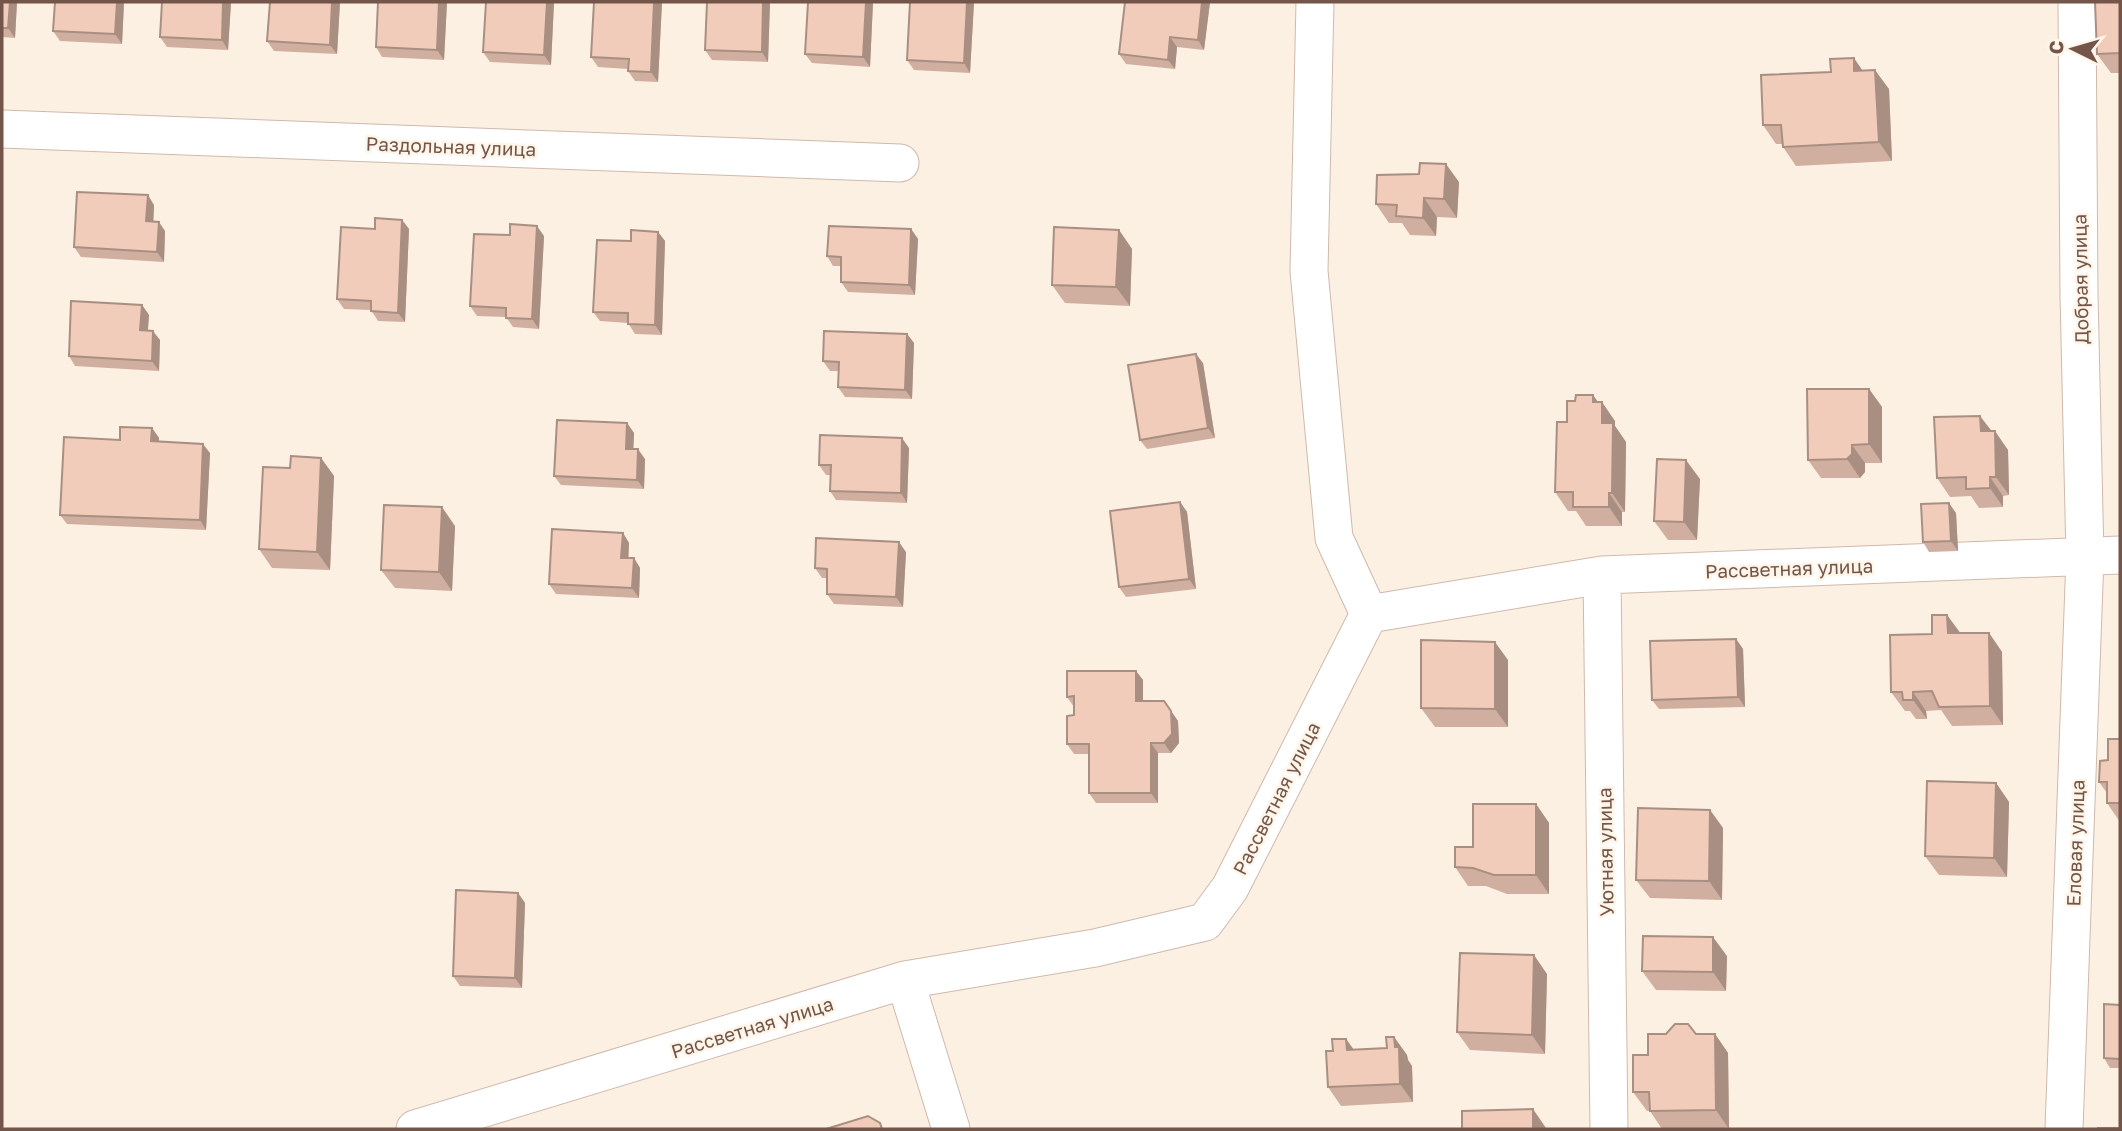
<svg xmlns="http://www.w3.org/2000/svg" width="2122" height="1131" font-family="'Golos Text',sans-serif">
<style>
.lines{fill:none;stroke-linecap:round;stroke-linejoin:round}
.minor-casing{stroke:#d0b9ac;stroke-width:39}
.minor{stroke:#fff;stroke-width:37}
.wall{fill:#d0afa0}
.shaded-wall{fill:#a98f82}
.building{fill:#f2ccba;stroke:#a98f82;stroke-width:2}
.labels{text-anchor:middle;dominant-baseline:central;stroke-width:5;stroke-linejoin:round;paint-order:stroke}
.street-label{font-size:19px;fill:#745549;stroke:#fff5e9}
</style>
<rect width="100%" height="100%" fill="#fcf0e3"/>
<g class="lines">
<g class="minor-casing">
<path id="minor" d="M1315 2 1309 271 1334 538 1369 614
M2 129 900 163
M1602 575 1609 1129
M905 980 951 1129
M415 1129 905 980 1095 948 1205 922 1230 888 1369 614 1602 575 2120 555
M2064 1129 2085 557 2079 295 2077 2"/>
</g>
<use href="#minor" class="minor"/>
</g>
<path class="wall" d="M2 2H17L15 38 2 37Z
M55 2H124L122 44 60 41 53 31Z
M162 2H231L228 50 167 47 160 37Z
M270 2H340L337 54 274 51 267 41Z
M447 2 444 60 382 57 376 47Z
M554 2 551 65 490 62 483 52Z
M594 2H662L658 82 635 81 628 71V69L598 67 591 57Z
M707 2H770L768 62 712 60 705 50Z
M873 2 870 67 812 63 805 54Z
M910 2H974L970 73 914 70 907 60Z
M1210 2 1204 50 1177 47 1175 69 1126 64 1119 54Z
M2120 2V73H2111L2097 54Z
M1862 71 1889 89 1892 161 1796 166 1783 147 1782 144H1776L1763 125Z
M1459 182 1457 218 1437 217 1436 236 1410 235 1402 223H1389L1376 204Z
M154 205 153 221 165 231 164 262 81 257 74 247Z
M402 220 409 229 405 322 378 321 371 310 344 309 337 299 375 229Z
M911 229 918 239 915 295 848 292 841 282V266H833L827 256Z
M1119 230 1132 249 1130 306 1065 303 1052 285Z
M658 232 665 241 662 335 635 334 628 323 600 321 593 312 631 241Z
M510 235 544 236 539 329 513 327 506 317 477 316 470 306Z
M142 305 149 315 148 330 160 340 159 371 75 366 69 356Z
M907 334 914 343 912 399 845 397 838 387V371H830L823 361Z
M1203 363 1215 438 1147 449 1140 440Z
M1869 389 1882 407V463H1865V472L1860 478H1821L1808 460Z
M1593 395 1598 402 1615 421V426L1626 442 1625 512H1622V526H1586L1576 511H1568L1555 492 1575 401Z
M627 423 634 433 633 449 645 459 644 489 561 485 554 476Z
M152 428 159 438V442L210 453 206 530 67 524 60 515 120 440Z
M1991 431 2008 450 2009 495 2003 496V507L1979 508 1971 496 1950 497 1937 478Z
M909 448 907 503 836 500 830 491V475H826L819 465Z
M321 458 334 476 330 570 272 568 259 549 290 468Z
M1700 479 1697 540H1668L1654 521Z
M1180 502 1187 512 1196 589 1126 597 1119 587Z
M1956 513 1958 551 1929 552 1923 542Z
M455 526 452 591 395 588 381 570Z
M623 533 629 543 628 558H634L640 568 639 598 556 594 549 584Z
M906 552 903 607 834 604 827 594V578H822L815 568Z
M1947 615 1960 633H1989L2002 652 2003 725 1952 726 1941 710 1926 711 1927 719H1916L1910 711H1905L1891 692Z
M1736 639 1743 649 1745 707 1659 709 1652 700Z
M1508 660V727H1435L1421 708Z
M1136 671 1143 680V701H1164L1178 721 1179 743 1171 753H1158V803H1096L1089 793V754H1074L1067 744 1074 715V707L1067 697Z
M2120 739V822L2107 803V793L2099 782 2108 760Z
M1996 783 2009 802 2007 877 1939 875 1925 856Z
M1536 804 1549 823V894H1507L1486 886H1468L1455 867 1473 847Z
M1710 810 1723 828 1722 900 1650 898 1636 880Z
M518 893 525 903 522 988 460 986 453 976Z
M1727 956 1726 991 1656 990 1642 971Z
M1547 974 1545 1054 1470 1050 1457 1032Z
M2120 1005V1068H2110L2104 1058Z
M1696 1034H1715L1728 1053 1729 1129H1662L1650 1111H1647L1633 1092 1648 1055Z
M1394 1037 1407 1055 1408 1060 1412 1066 1413 1102 1341 1106 1328 1087 1333 1051 1346 1039 1354 1050 1387 1048Z"/>
<path class="shaded-wall" d="M10 2H17L15 38 8 28Z
M117 2H124L122 44 115 34Z
M223 2H231L228 50 222 40Z
M332 2H340L337 54 330 45Z
M439 2H447L444 60 437 50Z
M547 2H554L551 65 544 55Z
M654 2H662L658 82 651 72Z
M763 2H770L768 62 762 52Z
M866 2H873L870 67 863 57Z
M967 2H974L970 73 964 63Z
M1202 2H1210L1204 50 1198 40Z
M1170 37 1177 47 1175 69 1168 60Z
M1854 58 1867 77 1854 71Z
M1875 70 1889 89 1892 161 1879 142Z
M1446 164 1459 182 1457 218 1444 199Z
M148 195 154 205 153 231 146 221Z
M1424 198 1437 217 1436 236 1423 218Z
M402 220 409 229 405 322 398 313Z
M159 222 165 231 164 262 157 252Z
M537 226 544 236 539 329 532 319Z
M911 229 918 239 915 295 909 285Z
M1119 230 1132 249 1130 306 1116 287Z
M658 232 665 241 662 335 655 325Z
M142 305 149 315 147 340 140 330Z
M153 331 160 340 159 371 152 361Z
M907 334 914 343 912 399 905 390Z
M1196 354 1203 363 1215 438 1208 428Z
M1869 389 1882 407V463L1869 444Z
M1593 395 1602 408V402L1615 421V426L1626 442 1625 512 1612 493 1602 423 1593 402Z
M1980 416 1994 434 1981 431Z
M627 423 634 433 633 459 626 449Z
M152 428 159 438 158 451 151 441Z
M1995 431 2008 450 2009 495 1996 477Z
M902 438 909 448 907 503 901 493Z
M203 444 210 453 206 530 200 520Z
M1852 445 1865 463V472L1860 478 1847 459Z
M638 449 645 459 644 489 637 480Z
M321 458 334 476 330 570 317 552Z
M1686 460 1700 479 1697 540 1684 522Z
M1990 477 2003 496V507L1990 488Z
M1609 493 1622 512V526L1609 507Z
M1180 502 1187 512 1196 589 1189 579Z
M1949 503 1956 513 1958 551 1951 541Z
M442 507 455 526 452 591 439 572Z
M623 533 629 543 628 568 621 558Z
M899 542 906 552 903 607 896 597Z
M634 558 640 568 639 598 632 588Z
M1947 615 1961 634 1948 633Z
M1989 633 2002 652 2003 725 1990 706Z
M1736 639 1743 649 1745 707 1738 697Z
M1495 642 1508 660V727L1495 709Z
M1136 671 1143 680V711L1136 701Z
M1913 692 1926 711 1927 719 1913 700Z
M1171 711 1178 721 1179 743 1171 753 1164 743Z
M1151 743 1158 753V803L1151 793Z
M1996 783 2009 802 2007 877 1994 858Z
M1536 804 1549 823V894L1536 875Z
M1710 810 1723 828 1722 900 1709 881Z
M518 893 525 903 522 988 515 978Z
M1713 937 1727 956 1726 991 1713 972Z
M1534 955 1547 974 1545 1054 1532 1035Z
M1715 1034 1728 1053 1729 1129 1716 1110Z
M1394 1037 1407 1055 1408 1060 1412 1066 1413 1102 1400 1084Z
M1346 1039 1359 1057 1347 1050Z
M1533 1109 1546 1128V1129H1533Z"/>
<path class="building" d="M2 2H10L8 28H2Z
M55 2H117L115 34 53 31Z
M162 2H223L222 40 160 37Z
M270 2H332L330 45 267 41Z
M378 2H439L437 50 376 47Z
M486 2H547L544 55 483 52Z
M594 2H654L651 72 628 71 629 59 591 57Z
M707 2H763L762 52 705 50Z
M808 2H866L863 57 805 54Z
M910 2H967L964 63 907 60Z
M1125 2H1202L1198 40 1170 37 1168 60 1119 54Z
M2095 2H2120V53L2097 54Z
M1854 58V71L1875 70 1879 142 1783 147 1781 125H1763L1761 75 1831 72 1830 59Z
M1420 163 1446 164 1444 199 1424 198 1423 218 1396 216 1397 205 1376 204 1377 175 1419 174Z
M77 192 148 195 146 221 159 222 157 252 74 247Z
M375 218 402 220 398 313 371 311V301L337 299 341 227 375 229Z
M510 224 537 226 532 319 506 318V308L470 306 474 234 510 235Z
M829 226 911 229 909 285 841 282V257L827 256Z
M1054 227 1119 230 1116 287 1052 285Z
M631 230 658 232 655 325 628 324V313L593 312 597 240 631 241Z
M71 301 142 305 140 330 153 331 152 361 69 356Z
M824 331 907 334 905 390 838 387 839 362 823 361Z
M1196 354 1208 428 1140 440 1128 365Z
M1807 389H1869V444L1852 445V454L1847 459 1808 460Z
M1576 395H1593V402H1602V423H1613L1612 493H1609V507H1573V492H1555L1557 422H1567V401H1575Z
M1980 416 1981 431H1995L1996 477H1990V488L1966 489V477L1937 478 1934 417Z
M557 420 627 423 626 449H638L637 480 554 476Z
M120 427 152 428 151 441 203 444 200 520 60 515 64 437 120 440Z
M820 435 902 438 901 493 830 491 831 465H819Z
M291 456 321 458 317 552 259 549 263 467 290 468Z
M1657 459 1686 460 1684 522 1654 521Z
M1180 502 1189 579 1119 587 1110 511Z
M1949 503 1951 541 1923 542 1921 504Z
M384 505 442 507 439 572 381 570Z
M552 529 623 533 621 558H634L632 588 549 584Z
M816 538 899 542 896 597 827 594V569L815 568Z
M1932 615H1947L1948 633H1989L1990 706 1939 707 1932 691 1913 692V700H1903L1902 692H1891L1890 635 1932 634Z
M1736 639 1738 697 1652 700 1650 641Z
M1421 640 1495 642V709L1421 708Z
M1067 671H1136V701H1164L1171 711 1172 734 1164 743H1151V793H1089V744H1067V716L1074 715V696L1067 697Z
M2108 739H2120V803H2107V782H2099L2100 761 2108 760Z
M1927 781 1996 783 1994 858 1925 856Z
M1473 804H1536V875H1494L1473 868 1455 867V847H1473Z
M1638 808 1710 810 1709 881 1636 880Z
M456 890 518 893 515 978 453 976Z
M1643 936 1713 937V972L1642 971Z
M1460 953 1534 955 1532 1035 1457 1032Z
M2104 1004 2120 1005V1059L2104 1058Z
M1675 1024H1688L1696 1034H1715L1716 1110 1650 1111 1649 1092H1633V1055H1648V1034H1666Z
M1386 1037H1394L1395 1047H1399L1400 1084 1328 1087 1326 1051H1333L1332 1039H1346L1347 1050 1387 1048Z
M1533 1109V1129H1462V1111Z
M868 1116 880 1123 882 1129H826Z
M2098 1128H2120V1129H2098Z"/>
<g class="labels">
<g class="street-label">
<text transform="translate(451 146) rotate(2)">Раздольная улица</text>
<text transform="translate(2080 279) rotate(-91)">Добрая улица</text>
<text transform="translate(1789 568) rotate(-2)">Рассветная улица</text>
<text transform="translate(1276 798) rotate(-63)">Рассветная улица</text>
<text transform="translate(2075 843) rotate(-88)">Еловая улица</text>
<text transform="translate(1605 852) rotate(-91)">Уютная улица</text>
<text transform="translate(752 1027) rotate(-17)">Рассветная улица</text>
</g>
</g>
<rect width="2122" height="1131" fill="none" stroke="#745549" stroke-width="7"/>
<g transform="translate(2073 49) rotate(275)" stroke="#fff5e9" stroke-width="5" paint-order="stroke">
<path d="M0-5L12 26L0 18L-12 26Z" fill="#745549"/>
<text y="-10" font-size="19" font-weight="bold" text-anchor="middle" fill="#745549">С</text>
</g>
</svg>
